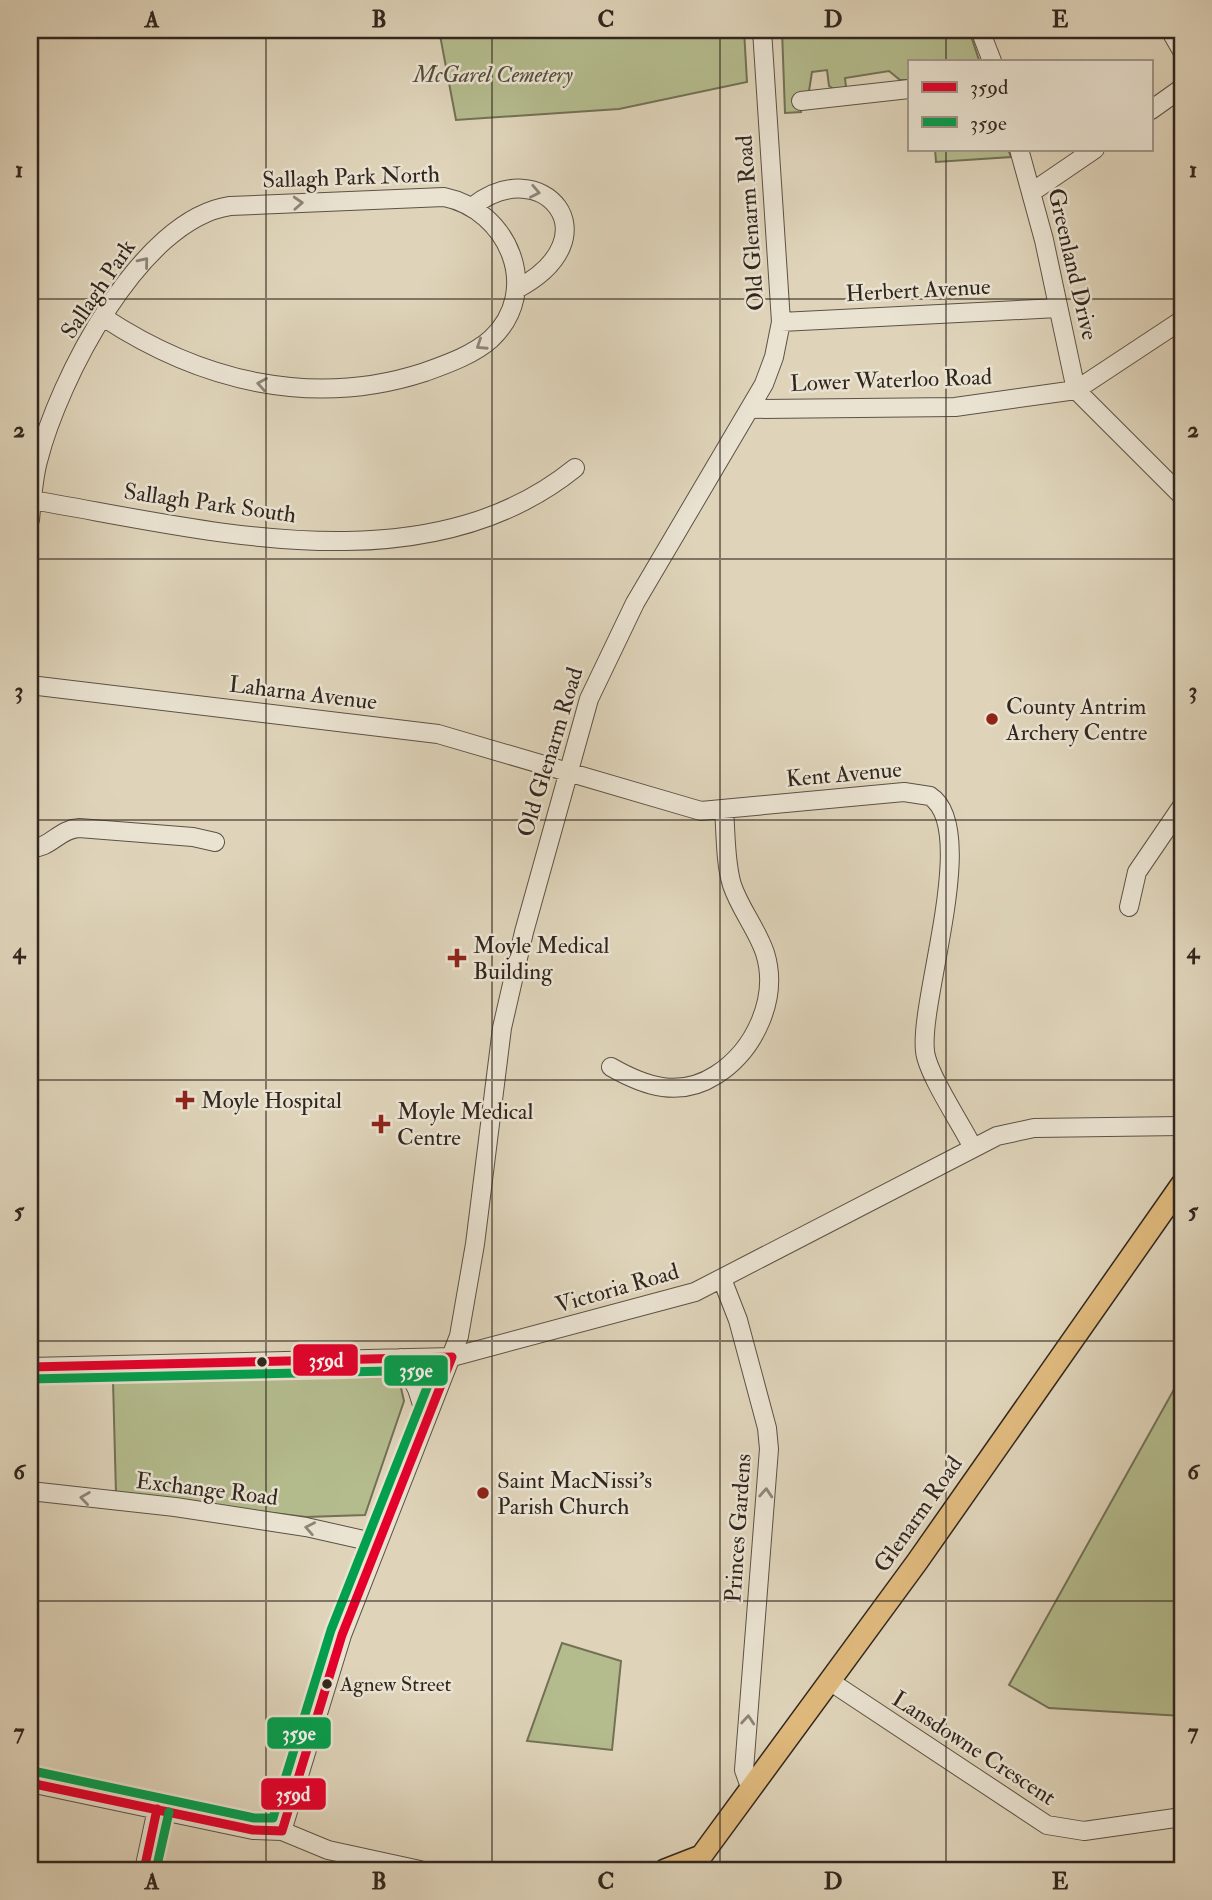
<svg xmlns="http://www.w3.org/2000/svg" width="1212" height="1900" font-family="'IM FELL Double Pica',serif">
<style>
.green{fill:#b4bc8e;stroke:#727156;stroke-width:2}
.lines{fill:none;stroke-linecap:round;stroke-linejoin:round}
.minor-casing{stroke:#5c5245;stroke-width:20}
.major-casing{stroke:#31261e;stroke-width:24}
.minor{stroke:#eae3d2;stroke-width:18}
.major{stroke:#e0ba7d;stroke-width:21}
.bus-1-casing{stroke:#eae3d2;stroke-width:14}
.bus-2-casing{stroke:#eae3d2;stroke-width:14}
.bus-1{stroke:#e4002b;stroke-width:9}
.bus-2{stroke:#02a04e;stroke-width:9}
.oneway{stroke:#8e8478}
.grid{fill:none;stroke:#31261e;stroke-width:2;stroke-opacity:0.55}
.poi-dot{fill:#8f2418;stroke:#eae3d2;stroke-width:2.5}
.bus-dot{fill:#31261e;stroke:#eae3d2;stroke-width:2.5}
.labels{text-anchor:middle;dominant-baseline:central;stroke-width:5;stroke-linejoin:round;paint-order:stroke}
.bus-label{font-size:21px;fill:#31261e;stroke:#eae3d2;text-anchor:start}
.park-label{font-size:23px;font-style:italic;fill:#524c3a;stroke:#eae3d2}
.street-label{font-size:23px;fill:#31261e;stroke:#eae3d2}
.poi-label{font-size:23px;fill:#31261e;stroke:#eae3d2;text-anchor:start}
.line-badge{stroke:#eae3d2;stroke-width:2.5}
.badge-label{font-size:19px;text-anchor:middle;font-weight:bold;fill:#fff}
.neatline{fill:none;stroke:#31261e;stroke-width:2.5}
.grid-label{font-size:23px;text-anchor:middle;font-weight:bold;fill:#31261e}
</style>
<rect width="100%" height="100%" fill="#dfd4ba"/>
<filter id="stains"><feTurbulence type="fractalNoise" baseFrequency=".00286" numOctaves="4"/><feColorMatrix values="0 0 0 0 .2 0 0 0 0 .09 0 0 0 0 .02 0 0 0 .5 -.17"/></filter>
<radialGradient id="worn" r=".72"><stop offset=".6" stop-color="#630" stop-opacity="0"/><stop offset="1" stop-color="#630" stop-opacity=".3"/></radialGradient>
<path class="green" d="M439 30H744L747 82 619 109 456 120Z
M782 30H969L979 60 909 61V80H900L889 71 845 78 846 87 837 91 829 86 827 70 812 72 809 91 800 95 801 112 785 113Z
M935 149H1008L1011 157 936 162Z
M1182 1375V1716L1049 1708 1009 1685Z
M395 1377 399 1379 404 1401 365 1515 306 1517 116 1494 113 1381Z
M562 1643 621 1661 612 1750 527 1741Z"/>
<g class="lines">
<g class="minor-casing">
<path id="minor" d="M980 30 992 61
M1170 30 1182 51
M801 101 909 89
M1151 110 1182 88
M1019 149 1044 240 1076 390
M1032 192 1095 149
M472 207C541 151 616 236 517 289
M781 322 1058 308
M1076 390 1182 496
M751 409 955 407 1076 390 1182 320
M32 500C205 529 424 590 575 468
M30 520C32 500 33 480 38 461 58 381 140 219 230 206L444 197C508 210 543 290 491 339 473 355 447 364 425 372 312 409 200 381 103 317
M30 685 438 734 701 811 904 792 930 796C980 828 919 999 925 1051 927 1073 961 1124 972 1146
M30 848C50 849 59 829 79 828L193 837 215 842
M1129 907 1137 872 1182 806
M611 1067C646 1087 680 1098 716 1075 755 1050 779 998 765 953 757 929 740 909 732 885 725 862 726 834 724 810
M722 1279 738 1320 767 1428 769 1449 744 1770 750 1787
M401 1358 417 1389 426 1417
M30 1367 452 1357 695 1292 997 1136 1034 1128 1182 1126
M30 1491 175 1507 306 1527 377 1543
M831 1682 1047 1825 1084 1831 1182 1817
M30 1783 253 1830 282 1831 328 1850 420 1870
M282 1831 342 1635 459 1336 475 1244 502 1028 524 932 589 699 635 603 764 384 774 357 781 322 762 30
M144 1870 157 1809"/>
</g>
<g class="major-casing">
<path id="major" d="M665 1870 701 1856
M691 1870 917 1562 1182 1184"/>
</g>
<use href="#minor" class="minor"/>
<use href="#major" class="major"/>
<g class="bus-1-casing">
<path id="bus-1" d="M30 1367 452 1357 342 1635 282 1831 253 1830 30 1783
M144 1870 157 1809"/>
</g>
<g class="bus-2-casing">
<path id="bus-2" d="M30 1379 434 1370 331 1630 273 1818H254L33 1771
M156 1870 169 1812"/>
</g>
<use href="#bus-1" class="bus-1"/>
<use href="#bus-2" class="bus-2"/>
</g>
<defs><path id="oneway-chevron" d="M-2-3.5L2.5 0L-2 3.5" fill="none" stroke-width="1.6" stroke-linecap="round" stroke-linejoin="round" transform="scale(1.75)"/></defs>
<g class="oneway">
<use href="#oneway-chevron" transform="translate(535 192) rotate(11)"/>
<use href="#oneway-chevron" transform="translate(298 203) rotate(-3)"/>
<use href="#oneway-chevron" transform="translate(144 262) rotate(-51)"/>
<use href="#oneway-chevron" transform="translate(481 345) rotate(147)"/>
<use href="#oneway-chevron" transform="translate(262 384) rotate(-170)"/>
<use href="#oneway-chevron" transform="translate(766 1493) rotate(-86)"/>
<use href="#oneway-chevron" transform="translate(85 1498) rotate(-172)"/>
<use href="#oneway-chevron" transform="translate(310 1528) rotate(-169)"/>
<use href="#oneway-chevron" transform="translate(748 1720) rotate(-85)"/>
</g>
<path class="grid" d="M266 30V1870M492 30V1870M720 30V1870M946 30V61M946 149V1870M30 299H1182M30 559H1182M30 820H1182M30 1080H1182M30 1341H1182M30 1601H1182"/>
<g class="poi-dot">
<circle cx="992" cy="719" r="7"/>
<path d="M453.5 947.5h7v7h7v7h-7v7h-7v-7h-7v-7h7z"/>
<path d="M181.5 1089.5h7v7h7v7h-7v7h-7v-7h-7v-7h7z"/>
<path d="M377.5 1113.5h7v7h7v7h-7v7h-7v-7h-7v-7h7z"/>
<circle cx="483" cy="1493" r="7"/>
</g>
<g class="bus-dot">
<circle cx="262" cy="1362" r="6"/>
<circle cx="327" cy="1684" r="6"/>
</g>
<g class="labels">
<g class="bus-label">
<text x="340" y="1684">Agnew Street</text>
</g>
<g class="park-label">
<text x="493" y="74">McGarel Cemetery</text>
</g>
<g class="street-label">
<text transform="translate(351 177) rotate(-2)">Sallagh Park North</text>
<text transform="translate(750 223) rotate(-94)">Old Glenarm Road</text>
<text transform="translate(1073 264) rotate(77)">Greenland Drive</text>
<text transform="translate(98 289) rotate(-56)">Sallagh Park</text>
<text transform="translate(918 290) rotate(-3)">Herbert Avenue</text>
<text transform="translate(891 380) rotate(-2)">Lower Waterloo Road</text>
<text transform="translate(210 503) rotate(8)">Sallagh Park South</text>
<text transform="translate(303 693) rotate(7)">Laharna Avenue</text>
<text transform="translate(550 752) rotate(-73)">Old Glenarm Road</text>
<text transform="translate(844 774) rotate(-5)">Kent Avenue</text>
<text transform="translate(617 1288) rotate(-16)">Victoria Road</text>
<text transform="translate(207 1489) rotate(7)">Exchange Road</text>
<text transform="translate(918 1514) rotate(-55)">Glenarm Road</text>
<text transform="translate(738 1528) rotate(-86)">Princes Gardens</text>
<text transform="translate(974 1748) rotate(33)">Lansdowne Crescent</text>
</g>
<g class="poi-label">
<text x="1006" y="706">County Antrim<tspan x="1006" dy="26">Archery Centre</tspan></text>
<text x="473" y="945">Moyle Medical<tspan x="473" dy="26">Building</tspan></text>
<text x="201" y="1100">Moyle Hospital</text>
<text x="397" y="1111">Moyle Medical<tspan x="397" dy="26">Centre</tspan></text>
<text x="497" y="1480">Saint MacNissi's<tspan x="497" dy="26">Parish Church</tspan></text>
</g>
</g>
<g class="line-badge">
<rect x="292" y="1343" width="67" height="34" rx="7" fill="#e4002b"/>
<rect x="383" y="1354" width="66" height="33" rx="7" fill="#02a04e"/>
<rect x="266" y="1716" width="66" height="34" rx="7" fill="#02a04e"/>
<rect x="260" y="1777" width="67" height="34" rx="7" fill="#e4002b"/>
</g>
<g class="badge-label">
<text x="326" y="1367">359d</text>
<text x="416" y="1377">359e</text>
<text x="299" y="1740">359e</text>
<text x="293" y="1801">359d</text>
</g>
<rect width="1212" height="1900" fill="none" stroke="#dfd4ba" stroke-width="77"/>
<rect x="908" y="60" width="245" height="91" fill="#eae3d2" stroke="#a0978a" stroke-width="2"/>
<rect x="922" y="82" width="35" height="10" fill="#e4002b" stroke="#a0978a" stroke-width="2"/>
<text x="970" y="94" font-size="21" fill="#31261e">359d</text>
<rect x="922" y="117" width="35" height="10" fill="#02a04e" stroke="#a0978a" stroke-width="2"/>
<text x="970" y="130" font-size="21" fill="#31261e">359e</text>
<rect x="38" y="38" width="1136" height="1824" class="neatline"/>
<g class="grid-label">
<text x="152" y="27">A</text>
<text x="379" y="27">B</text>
<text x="606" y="27">C</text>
<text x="833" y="27">D</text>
<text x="1060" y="27">E</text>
<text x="19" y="177">1</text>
<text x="1193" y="177">1</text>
<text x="19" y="437">2</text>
<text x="1193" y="437">2</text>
<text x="19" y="698">3</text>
<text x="1193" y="698">3</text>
<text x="19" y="958">4</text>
<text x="1193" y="958">4</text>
<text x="19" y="1218">5</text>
<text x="1193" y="1218">5</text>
<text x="19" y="1479">6</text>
<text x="1193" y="1479">6</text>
<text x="19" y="1739">7</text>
<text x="1193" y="1739">7</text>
<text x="152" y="1889">A</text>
<text x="379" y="1889">B</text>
<text x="606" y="1889">C</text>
<text x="833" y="1889">D</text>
<text x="1060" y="1889">E</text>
</g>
<rect width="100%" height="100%" filter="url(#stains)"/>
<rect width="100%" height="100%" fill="url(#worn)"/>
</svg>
